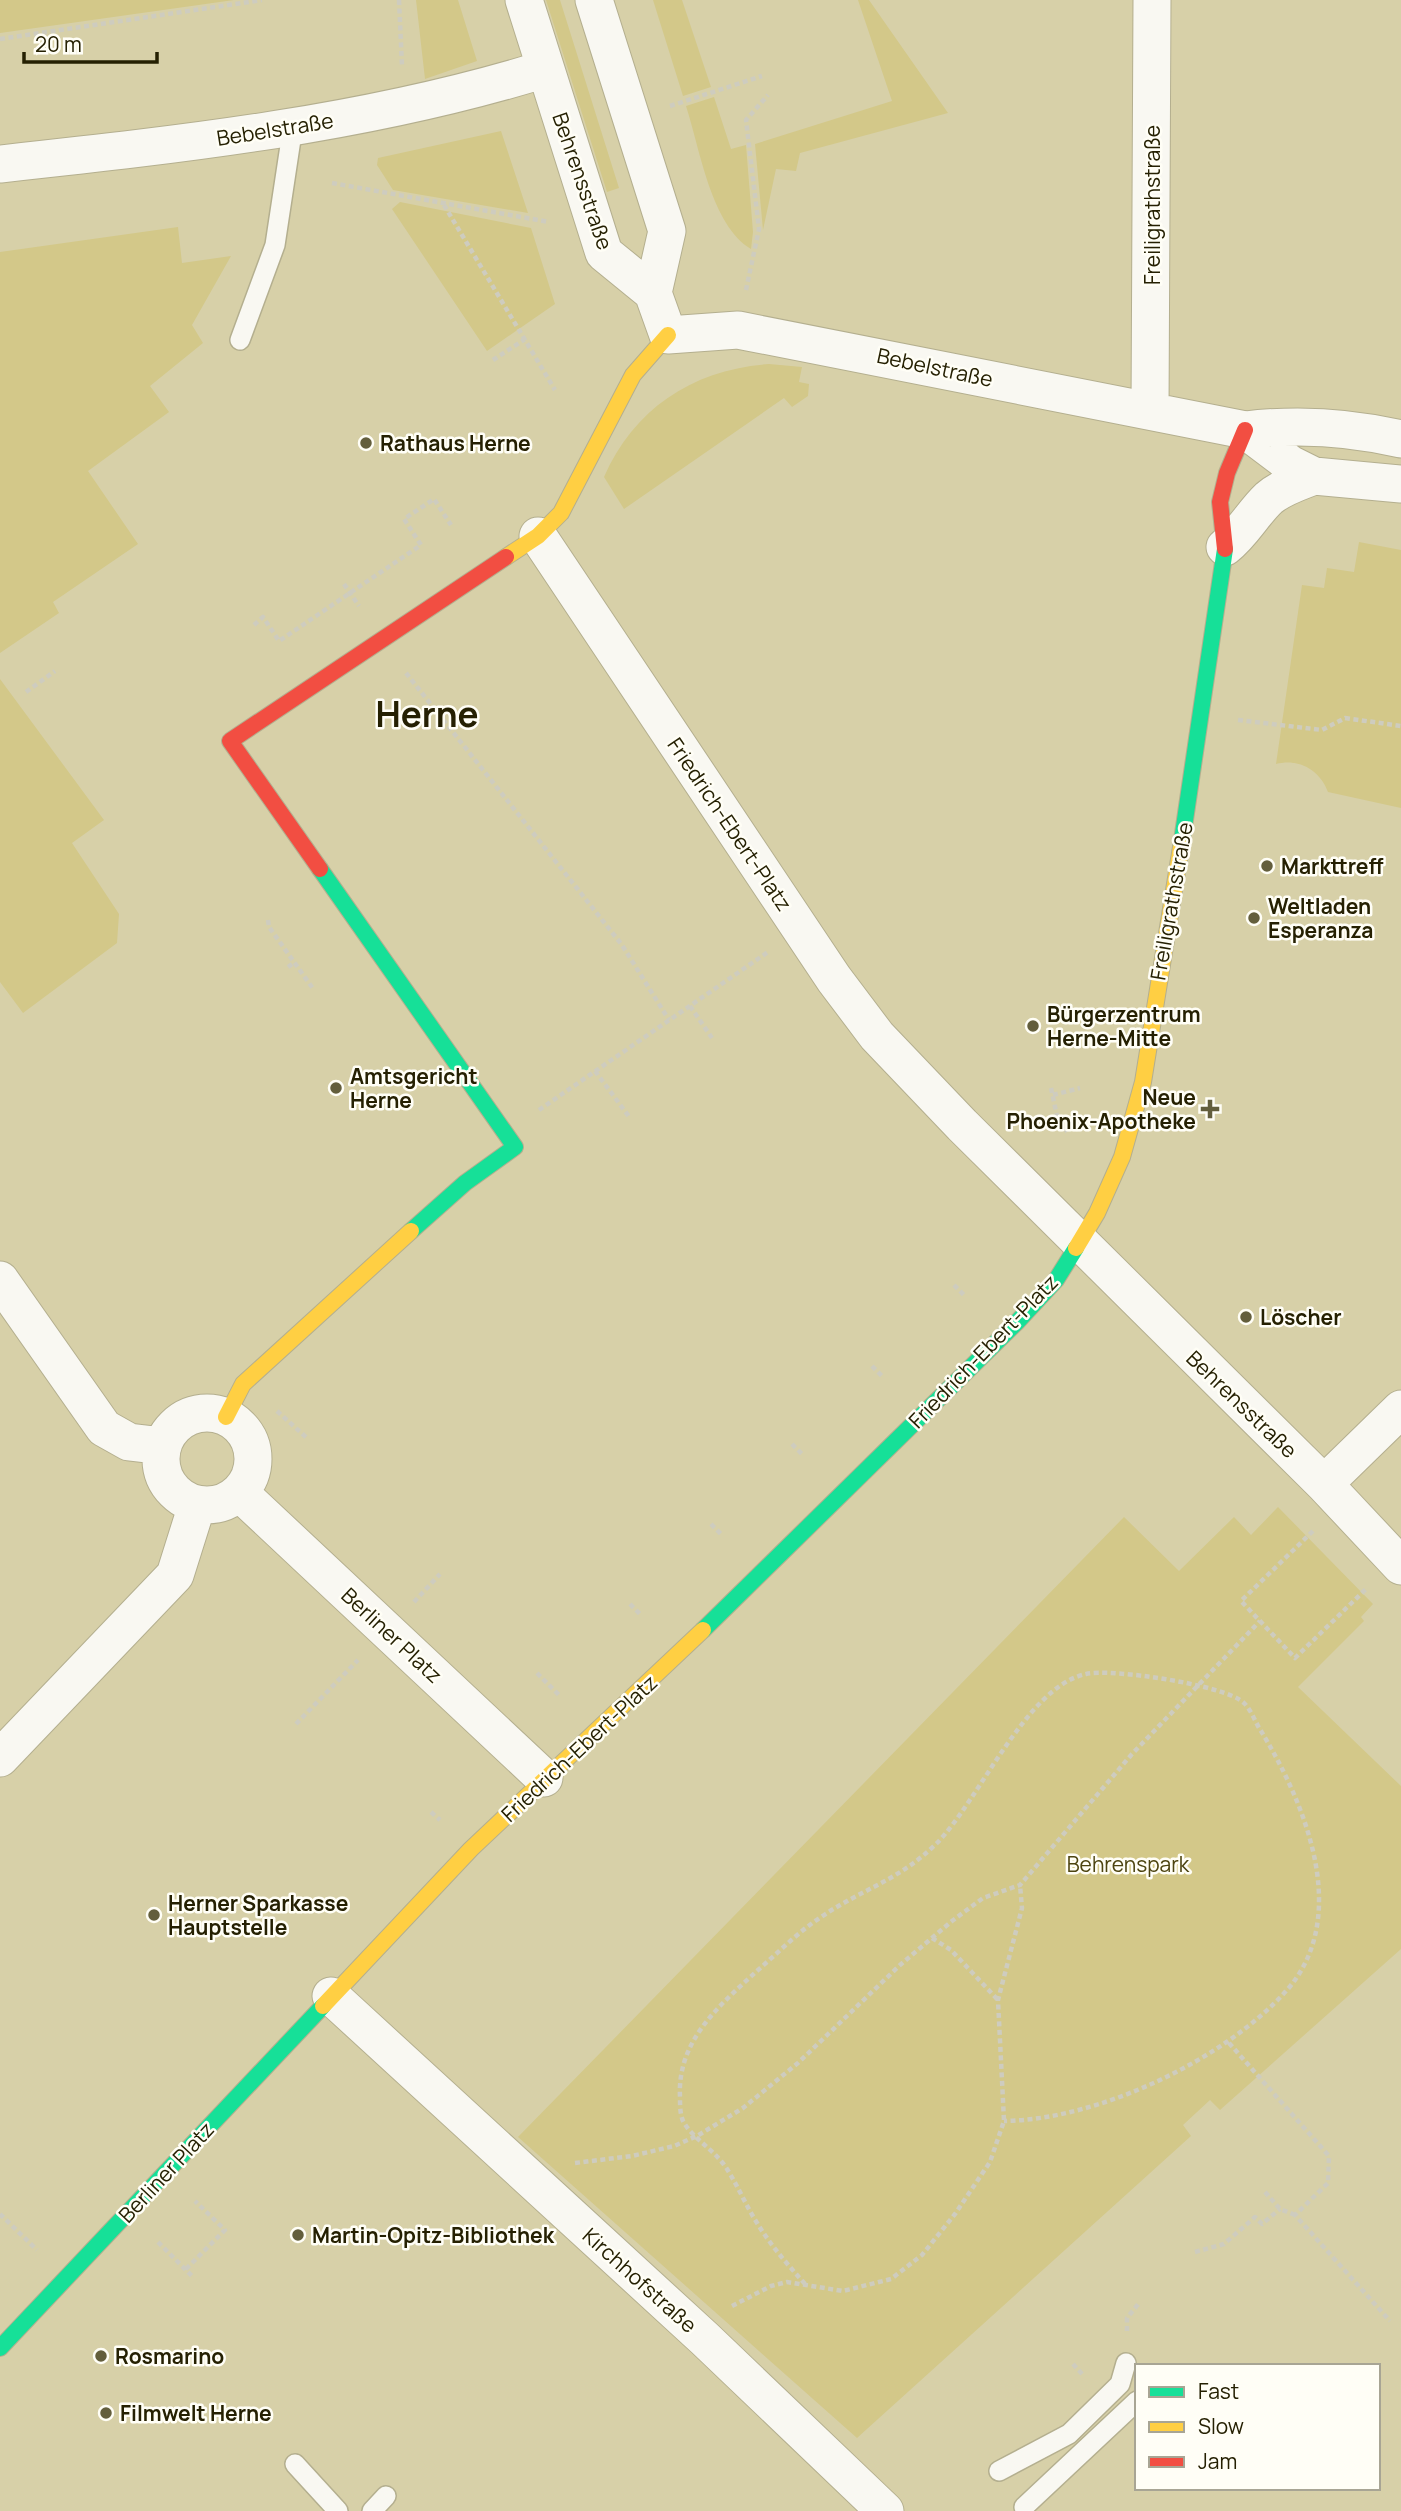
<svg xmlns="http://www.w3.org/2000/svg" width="1401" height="2511" font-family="Manrope,sans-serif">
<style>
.green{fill:#d3c889}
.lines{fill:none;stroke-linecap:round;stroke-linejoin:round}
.lane-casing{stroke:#b4af8f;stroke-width:22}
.street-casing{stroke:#b4af8f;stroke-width:39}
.fast-casing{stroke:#b4af8f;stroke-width:18}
.slow-casing{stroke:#b4af8f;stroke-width:18}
.jam-casing{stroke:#b4af8f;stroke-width:18}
.path{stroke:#ceccbf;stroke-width:4.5;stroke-dasharray:5 3.5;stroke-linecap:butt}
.lane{stroke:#f9f8f2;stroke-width:19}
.street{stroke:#f9f8f2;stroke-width:37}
.fast{stroke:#16e098;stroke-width:16}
.slow{stroke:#ffcf43;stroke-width:16}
.jam{stroke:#f24e42;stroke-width:16}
.poi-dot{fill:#635e3c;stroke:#fffef6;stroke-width:2.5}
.labels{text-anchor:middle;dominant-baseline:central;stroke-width:5;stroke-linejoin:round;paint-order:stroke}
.street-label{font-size:21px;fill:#252002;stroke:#fffef6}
.poi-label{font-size:21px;font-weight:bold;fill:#252002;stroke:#fffef6;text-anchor:start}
.park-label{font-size:21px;fill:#4d4410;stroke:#fffef6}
.town-label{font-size:35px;font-weight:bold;fill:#252002;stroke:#fffef6}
</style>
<rect width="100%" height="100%" fill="#d7d0a8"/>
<path class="green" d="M0 0H234L0 33Z
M416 0H458L477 61 425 79Z
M546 0H560L619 188 607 192Z
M653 0H682L711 87 683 96Z
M858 0H869L948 113 800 153 796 171 776 169 763 230 755 144 892 101Z
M714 97 731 149 746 145 753 232 751 249C711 225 700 149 686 106Z
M501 131 528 213 393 190 377 165 378 158Z
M400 202 531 228 555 304 487 351 392 209Z
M178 227 182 263 231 256 192 325 203 343 150 386 169 412 88 471 138 544 53 602 59 613 0 653V252Z
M769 364 802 367 799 382 809 384 808 396 792 407 784 398 624 509 604 477C634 408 694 369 769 364Z
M1359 542 1401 550V808L1328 792C1320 770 1299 758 1276 764L1302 585 1324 588 1327 568 1354 572Z
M0 679 104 820 72 843 119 914 117 943 23 1013 0 982Z
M1278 1507 1373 1604 1361 1617 1364 1621 1298 1687 1401 1786V1949L1220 2110 1210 2100 1183 2125 1191 2136 857 2438 518 2137 1124 1517 1179 1571 1234 1517 1251 1535Z"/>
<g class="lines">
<g class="lane-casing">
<path id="lane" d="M240 340 275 245 293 126
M295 2464 338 2511
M999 2471 1069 2434 1120 2384 1126 2363
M1024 2507 1137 2401
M372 2511 386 2496"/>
</g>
<g class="street-casing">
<path id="street" d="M524 0 604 253 653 293
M594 0 667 231 653 293
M0 164C184 144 368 124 545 69
M653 293 668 335 738 330 1245 430C1296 424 1350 427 1401 439
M1150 411 1152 0
M1245 430 1290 464 1314 476 1401 484
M538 536 834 979 877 1036 962 1125 1324 1484 1401 1566
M1225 547C1243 533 1253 513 1269 498 1282 487 1299 482 1314 476
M0 1280 104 1428 129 1442 163 1446
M161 1459a46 46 0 1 1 92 0a46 46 0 1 1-92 0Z
M1324 1484 1401 1409
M240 1493 544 1778
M0 1758 175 1575 197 1505
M331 1996 705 2339 885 2511"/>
</g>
<g class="fast-casing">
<path id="fast" d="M1181 847 1225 549
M320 869 515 1147 465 1183 411 1231
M703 1630 1018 1321 1056 1280 1076 1248
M0 2348 323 2006"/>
</g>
<g class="slow-casing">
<path id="slow" d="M506 557 538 536 561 513 633 375 668 335
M1076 1248 1097 1213 1122 1157 1143 1082 1181 847
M226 1417 243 1384 411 1231
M323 2006 471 1849 703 1630"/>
</g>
<g class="jam-casing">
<path id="jam" d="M1225 549 1220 502 1227 473 1245 430
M320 869 230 741 506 557"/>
</g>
<path class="path" d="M399 0 402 66
M0 39 262 0
M670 106 762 76
M332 183 549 222
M444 205 555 390
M746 290 759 229 746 120 768 95
M493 360 525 339
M344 584 359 606
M254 625 263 617 279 641 421 545 404 519 434 499 451 525
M406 673 622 945 669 1020
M26 692 55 671
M1238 720 1322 730 1345 718 1401 726
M268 920 269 927 314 990
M288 967 295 962
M690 1006 712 1038
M595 1071 630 1118
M1051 1088 1057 1116 1068 1133
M1053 1095 1080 1088
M539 1110 768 952
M954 1285 966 1297
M872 1366 884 1378
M277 1411 308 1439
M792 1444 804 1456
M711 1524 723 1536
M1313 1531 1241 1601 1295 1658 1366 1589
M414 1602 440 1574
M630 1604 642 1616
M537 1673 560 1696
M296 1724 358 1660
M431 1812 440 1820
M932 1938 951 1950 998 2000
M1229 2043 1329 2156 1328 2183 1295 2215 1390 2321
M575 2163 632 2156 674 2146 697 2136 743 2108 798 2063 900 1965 952 1921 983 1898 1020 1885 1132 1754 1260 1621
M1265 2192 1280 2209 1295 2215
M0 2214 37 2250
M158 2242 192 2276
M1195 2252 1224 2244 1255 2217 1262 2224 1280 2209
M186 2269 225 2230 195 2201
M805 2284C789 2266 772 2247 759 2226 747 2208 739 2188 727 2169 715 2150 692 2138 683 2121 680 2114 680 2105 680 2097 677 2040 720 2005 758 1970 779 1952 798 1932 821 1917 862 1889 900 1880 937 1843 980 1799 1027 1686 1086 1674 1111 1668 1226 1685 1244 1703 1252 1711 1255 1722 1261 1731 1305 1803 1352 1916 1287 1990 1225 2060 1097 2120 1004 2121
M732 2306 771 2286 787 2282 843 2291 891 2279 922 2255 955 2214 990 2162 1004 2121 998 2000 1022 1908 1020 1885
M1127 2331V2318L1139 2303
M1073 2364 1083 2375"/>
<use href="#lane" class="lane"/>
<use href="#street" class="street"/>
<use href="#fast" class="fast"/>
<use href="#slow" class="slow"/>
<use href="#jam" class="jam"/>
</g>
<g class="poi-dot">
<circle cx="366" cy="443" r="7"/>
<circle cx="1267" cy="866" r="7"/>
<circle cx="1254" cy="918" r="7"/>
<circle cx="1033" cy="1026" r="7"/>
<circle cx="336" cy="1088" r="7"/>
<path d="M1206.5 1098.5h7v7h7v7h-7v7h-7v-7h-7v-7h7z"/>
<circle cx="1246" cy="1317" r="7"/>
<circle cx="154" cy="1915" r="7"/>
<circle cx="298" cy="2235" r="7"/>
<circle cx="101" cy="2356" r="7"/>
<circle cx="106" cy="2413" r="7"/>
</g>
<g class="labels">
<g class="street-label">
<text transform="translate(275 129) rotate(-9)">Bebelstraße</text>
<text transform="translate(583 181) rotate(71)">Behrensstraße</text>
<text transform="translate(1152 205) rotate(-90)">Freiligrathstraße</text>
<text transform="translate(935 367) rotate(12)">Bebelstraße</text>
<text transform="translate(730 824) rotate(56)">Friedrich-Ebert-Platz</text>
<text transform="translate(1171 901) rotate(-80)">Freiligrathstraße</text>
<text transform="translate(983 1351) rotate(-46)">Friedrich-Ebert-Platz</text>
<text transform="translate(1242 1404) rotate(44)">Behrensstraße</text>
<text transform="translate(392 1635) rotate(43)">Berliner Platz</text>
<text transform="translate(579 1748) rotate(-43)">Friedrich-Ebert-Platz</text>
<text transform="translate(166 2172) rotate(-47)">Berliner Platz</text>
<text transform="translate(640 2280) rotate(42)">Kirchhofstraße</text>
</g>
<g class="poi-label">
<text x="380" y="443">Rathaus Herne</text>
<text x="1281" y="866">Markttreff</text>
<text x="1268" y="906">Weltladen<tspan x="1268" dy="24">Esperanza</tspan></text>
<text x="1047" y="1014">Bürgerzentrum<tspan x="1047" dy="24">Herne-Mitte</tspan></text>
<text x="350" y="1076">Amtsgericht<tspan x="350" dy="24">Herne</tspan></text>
<text x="1196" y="1097" text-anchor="end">Neue<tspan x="1196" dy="24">Phoenix-Apotheke</tspan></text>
<text x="1260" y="1317">Löscher</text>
<text x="168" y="1903">Herner Sparkasse<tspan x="168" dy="24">Hauptstelle</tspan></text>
<text x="312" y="2235">Martin-Opitz-Bibliothek</text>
<text x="115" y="2356">Rosmarino</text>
<text x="120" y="2413">Filmwelt Herne</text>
</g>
<g class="park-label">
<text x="1128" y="1864">Behrenspark</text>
</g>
<g class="town-label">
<text x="427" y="714">Herne</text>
</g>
</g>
<rect x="1135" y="2364" width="245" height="126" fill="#fffef6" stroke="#a8a594" stroke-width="2"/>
<rect x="1149" y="2387" width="35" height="10" fill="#16e098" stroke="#a8a594" stroke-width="2"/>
<text x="1198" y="2399" font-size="21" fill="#252002">Fast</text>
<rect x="1149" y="2422" width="35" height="10" fill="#ffcf43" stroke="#a8a594" stroke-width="2"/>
<text x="1198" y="2434" font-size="21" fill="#252002">Slow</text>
<rect x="1149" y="2457" width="35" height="10" fill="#f24e42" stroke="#a8a594" stroke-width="2"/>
<text x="1198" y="2469" font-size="21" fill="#252002">Jam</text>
<path d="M24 52v10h133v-10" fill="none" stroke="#252002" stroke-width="3.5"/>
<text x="35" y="52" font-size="21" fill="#252002" stroke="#fffef6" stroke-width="5" paint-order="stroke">20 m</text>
</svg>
